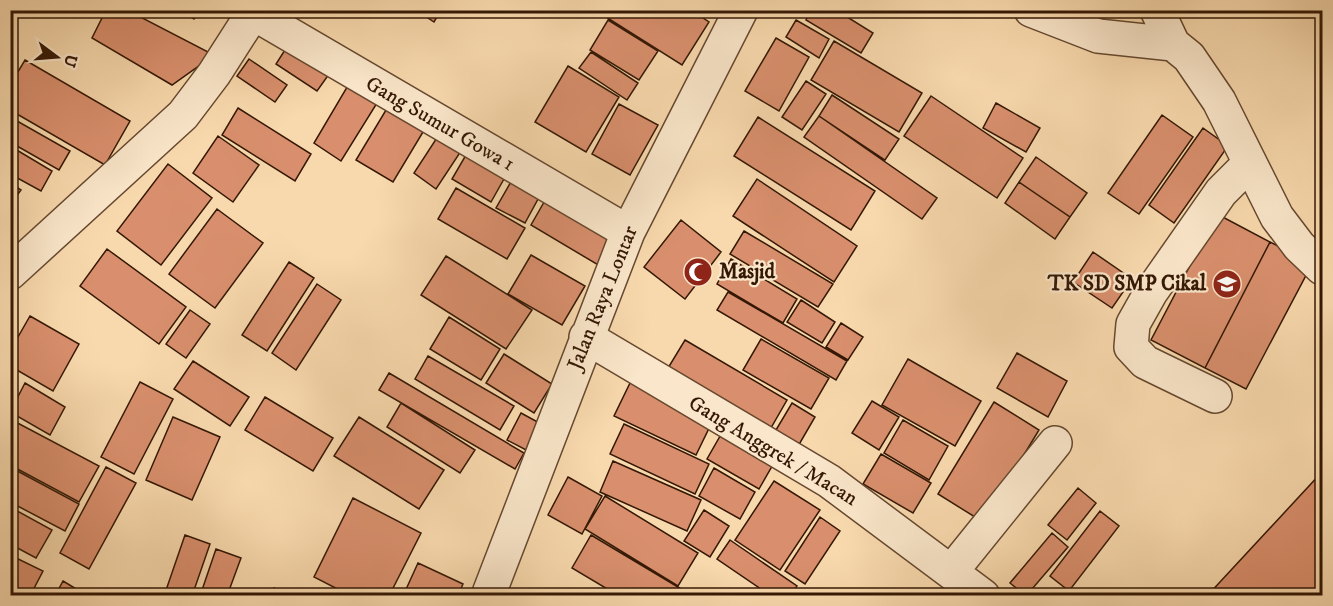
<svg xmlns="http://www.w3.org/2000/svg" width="1333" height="606" font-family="'IM FELL DW Pica',serif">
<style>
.building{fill:#d98f6d;stroke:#341805;stroke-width:1.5}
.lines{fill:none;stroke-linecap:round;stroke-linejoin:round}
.minor-casing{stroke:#65482f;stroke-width:36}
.minor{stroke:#fae6ca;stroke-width:33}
.labels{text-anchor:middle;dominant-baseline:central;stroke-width:4.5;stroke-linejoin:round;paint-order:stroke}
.street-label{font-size:21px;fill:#341805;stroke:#fae6ca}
.poi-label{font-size:21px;font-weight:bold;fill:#341805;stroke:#fae6ca;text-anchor:start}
</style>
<rect width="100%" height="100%" fill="#f8d9ad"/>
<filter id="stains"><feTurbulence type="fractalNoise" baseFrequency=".00333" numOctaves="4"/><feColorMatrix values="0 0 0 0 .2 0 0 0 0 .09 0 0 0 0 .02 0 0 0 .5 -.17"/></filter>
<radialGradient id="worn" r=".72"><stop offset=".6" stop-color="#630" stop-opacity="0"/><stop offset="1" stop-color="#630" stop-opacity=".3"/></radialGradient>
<path class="building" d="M106 10H127L214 55 172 85 92 38Z
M180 10H199L194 19Z
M416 10H441L434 22Z
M599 10H691L709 22 682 65 598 12Z
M700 10H715L711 17Z
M811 10H836L873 33 861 53 806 20Z
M608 20 658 51 639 80 590 50Z
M796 20 829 39 819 58 786 37Z
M776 38 809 57 779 111 745 91Z
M834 41 922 93 899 132 811 80Z
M290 42 332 70 317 91 276 64Z
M591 52 638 83 627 100 579 68Z
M249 59 287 85 275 102 237 76Z
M25 60 130 121 105 165 10 110V85Z
M568 66 619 97 586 152 535 122Z
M353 77 382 95 341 161 314 143Z
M806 81 826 94 802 130 782 117Z
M832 95 899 139 885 160 819 116Z
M931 96 1023 158 997 198 904 136Z
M996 103 1040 128 1026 152 983 128Z
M619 104 658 125 630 175 592 154Z
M389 105 426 127 393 182 356 160Z
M238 108 311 154 295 181 222 135Z
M1162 115 1193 137 1139 214 1108 193Z
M819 116 937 198 922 219 804 137Z
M10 117 70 151 59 170 10 142Z
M758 117 875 191 851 230 734 156Z
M1203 128 1228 146 1174 223 1149 205Z
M442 130 465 145 436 189 414 173Z
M218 136 259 165 233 202 193 173Z
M10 146 52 171 41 191 10 174Z
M470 148 509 170 491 202 452 179Z
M1036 157 1087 193 1070 217 1019 182Z
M168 164 212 198 161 265 117 231Z
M516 173 544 188 525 223 496 208Z
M757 179 857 246 834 282 733 216Z
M1019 182 1070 217 1055 239 1005 203Z
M10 183 21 190 10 205Z
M456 188 525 228 507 259 438 219Z
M551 190 625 235 605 269 531 225Z
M217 209 263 243 215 308 169 274Z
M1217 214 1270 242 1205 368 1151 340Z
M681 220 721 252 685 299 644 267Z
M744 231 833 284 818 307 730 254Z
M1270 242 1312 264 1246 389 1205 368Z
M107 249 186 307 159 344 80 286Z
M1093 252 1132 279 1112 308 1073 282Z
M531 255 585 286 562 325 508 294Z
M446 256 532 310 506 349 421 295Z
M731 259 797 299 783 323 717 284Z
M289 262 314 278 267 351 242 335Z
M317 284 341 300 296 370 272 353Z
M728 292 847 361 836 380 717 310Z
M801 300 835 322 822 343 787 322Z
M190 310 210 324 186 358 166 344Z
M30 316 79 344 53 391 10 366V351Z
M449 317 500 349 481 380 430 349Z
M841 323 863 337 848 360 826 347Z
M761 339 829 378 811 409 743 370Z
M685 340 787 400 768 433 665 373Z
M1017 353 1067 381 1048 417 997 388Z
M504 354 552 384 534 413 486 383Z
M428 356 514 406 500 430 415 379Z
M908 359 981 401 955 446 882 405Z
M193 361 249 397 230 426 174 389Z
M389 373 524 453 515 469 379 390Z
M631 381 713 420 696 455 614 416Z
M140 382 173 399 134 474 101 457Z
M25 383 65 407 50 435 10 412Z
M265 397 333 438 313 471 245 430Z
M872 401 899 417 879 450 852 433Z
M994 402 1039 430 983 522 938 494Z
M401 403 475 450 460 473 387 427Z
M792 403 815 417 797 448 773 435Z
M521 413 545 426 530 452 507 440Z
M173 417 220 437 192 500 146 480Z
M359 417 444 470 419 509 334 456Z
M10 419 99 466 79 502 10 465Z
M903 420 948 446 929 480 884 453Z
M624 424 709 464 695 494 610 454Z
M723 431 775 461 759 489 707 459Z
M881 454 931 483 913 513 863 484Z
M613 461 701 500 687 531 600 492Z
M10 467 79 504 65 531 10 502Z
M106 467 136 483 89 569 60 553Z
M714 468 755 492 740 519 699 496Z
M1322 472V596H1207Z
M568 477 602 496 582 534 548 515Z
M774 481 820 510 780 570 735 540Z
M1078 488 1096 503 1067 540 1048 525Z
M605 496 698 553 678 586 585 529Z
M353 498 421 533 389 596H351L314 577Z
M10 507 52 530 36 558 10 544Z
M704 510 729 526 710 557 684 541Z
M1100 511 1119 526 1069 591 1050 576Z
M820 517 840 531 805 584 785 571Z
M1052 533 1068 547 1026 596 1010 583Z
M185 535 210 544 192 596H164Z
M591 535 693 596H619L572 568Z
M730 540 797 586 790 596H771L717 559Z
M216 549 241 558 227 596H200Z
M10 555 43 571 30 596H10Z
M418 563 463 584 458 596H403Z
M63 581 88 596H55Z
M274 588 289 596H270Z"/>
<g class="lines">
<g class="minor-casing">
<path id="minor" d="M1031 10 1098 36 1173 44
M1157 10 1173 44 1189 57 1219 101 1277 217 1299 246 1322 268
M253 13 628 232
M10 273 183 115 214 74 255 10
M586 337 829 481 983 596
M1215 396 1145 362 1131 347 1133 324 1151 292 1221 192 1250 163
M951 572 1055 443
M488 596 628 232 741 10"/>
</g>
<use href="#minor" class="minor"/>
</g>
<defs>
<g id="mosque-disc" transform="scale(1.5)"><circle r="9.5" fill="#8f2418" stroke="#fae6ca"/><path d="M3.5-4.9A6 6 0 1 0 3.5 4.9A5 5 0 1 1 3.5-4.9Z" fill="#fff"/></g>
<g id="school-disc" transform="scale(1.5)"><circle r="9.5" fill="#8f2418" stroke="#fae6ca"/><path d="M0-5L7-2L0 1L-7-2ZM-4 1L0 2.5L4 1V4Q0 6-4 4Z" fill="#fff"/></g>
</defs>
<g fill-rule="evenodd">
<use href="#mosque-disc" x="698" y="272"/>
<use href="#school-disc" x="1227" y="284"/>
</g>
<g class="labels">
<g class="street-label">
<text transform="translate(440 124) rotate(30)">Gang Sumur Gowa 1</text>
<text transform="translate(603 298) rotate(-68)">Jalan Raya Lontar</text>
<text transform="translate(773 451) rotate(31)">Gang Anggrek / Macan</text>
</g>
<g class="poi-label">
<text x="719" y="272">Masjid</text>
<text x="1206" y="284" text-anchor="end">TK SD SMP Cikal</text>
</g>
</g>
<rect width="1333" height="606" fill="none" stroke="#f8d9ad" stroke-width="36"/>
<rect x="12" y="12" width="1309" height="582" fill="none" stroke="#341805" stroke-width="3"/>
<rect x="18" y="18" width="1297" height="570" fill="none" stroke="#341805" stroke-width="1.5"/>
<g transform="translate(57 57) rotate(106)" stroke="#fae6ca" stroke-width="4.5" paint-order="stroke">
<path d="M0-4.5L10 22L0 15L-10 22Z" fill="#341805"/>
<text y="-9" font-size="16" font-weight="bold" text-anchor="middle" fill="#341805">U</text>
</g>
<rect width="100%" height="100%" filter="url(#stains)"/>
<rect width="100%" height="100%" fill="url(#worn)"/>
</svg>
